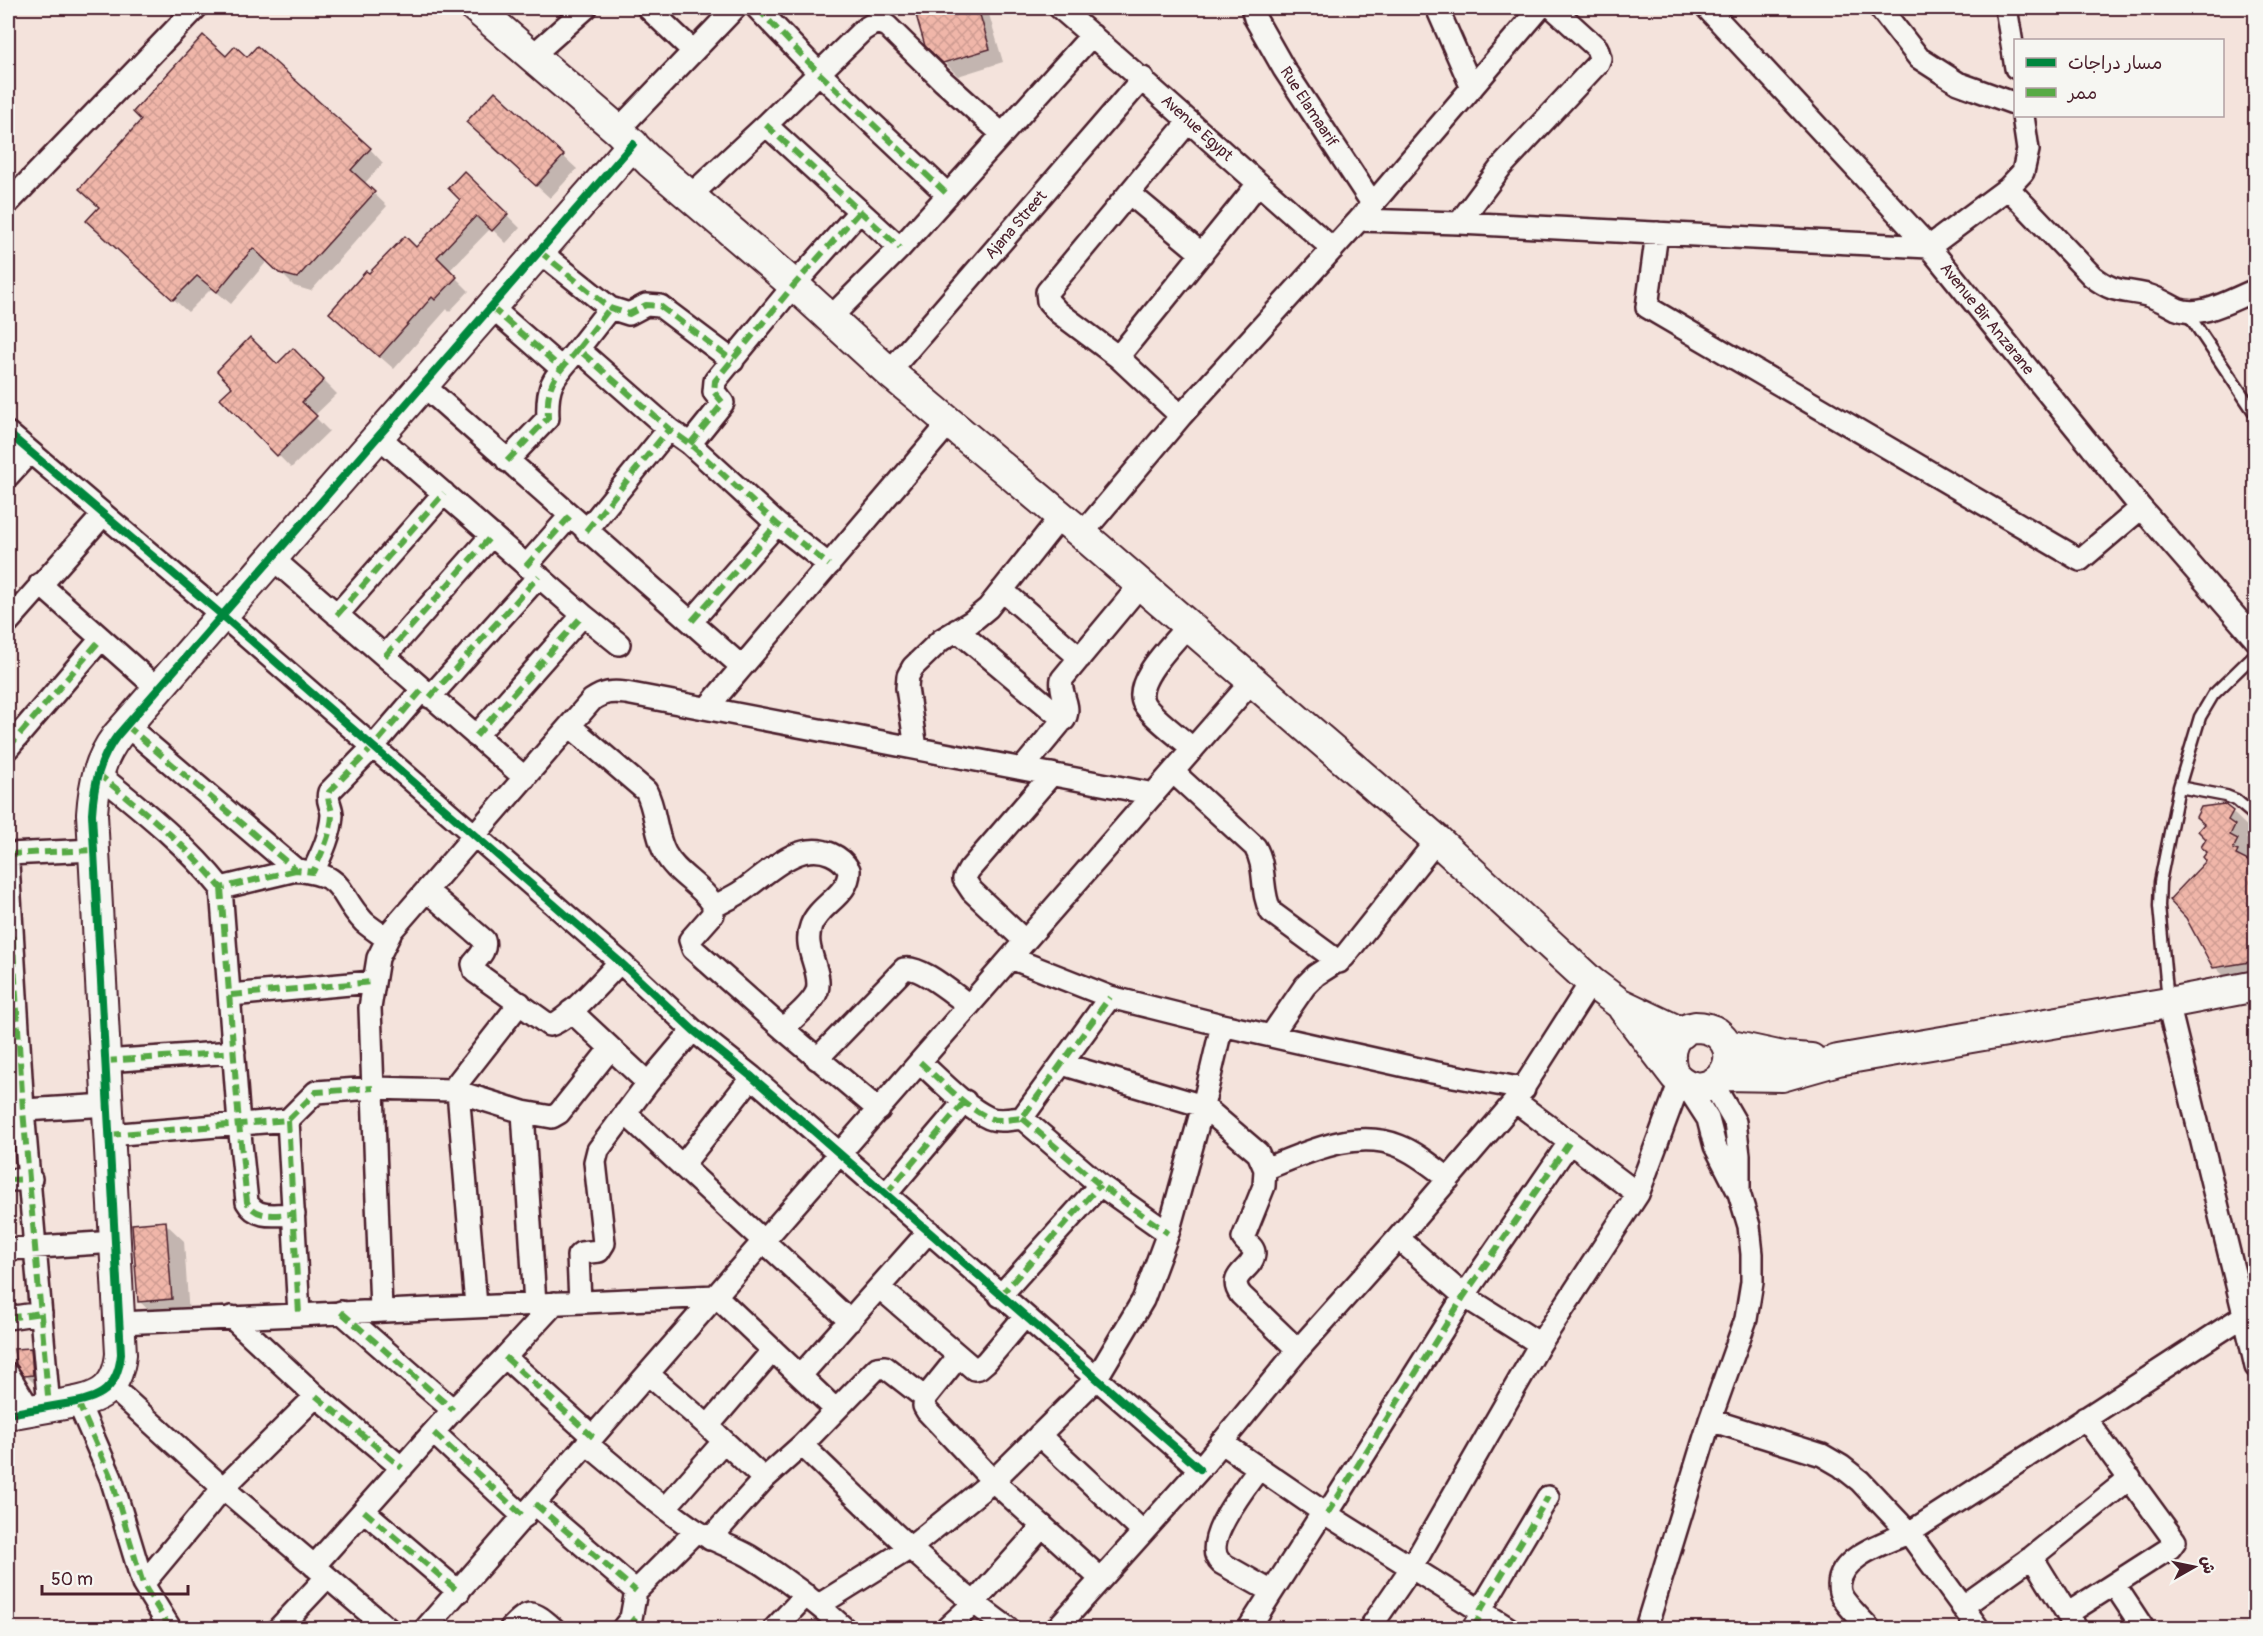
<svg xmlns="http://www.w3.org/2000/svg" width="2263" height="1636" font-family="Pangolin,'Playpen Sans Arabic',sans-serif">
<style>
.shadow{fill:#0003}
.building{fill:url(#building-cross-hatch);stroke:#4a1f2b;stroke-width:1.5}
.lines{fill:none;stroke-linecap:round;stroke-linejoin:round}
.lane-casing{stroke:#4a1f2b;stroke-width:15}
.street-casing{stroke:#4a1f2b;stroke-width:26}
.secondary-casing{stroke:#4a1f2b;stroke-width:34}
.lane{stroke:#f6f6f2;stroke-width:10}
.street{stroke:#f6f6f2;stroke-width:21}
.secondary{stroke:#f6f6f2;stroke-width:30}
.quiet{stroke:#57aa44;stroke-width:6;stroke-dasharray:12 6;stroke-linecap:butt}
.cycleway-casing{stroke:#f6f6f2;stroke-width:11}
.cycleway{stroke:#00873e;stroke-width:8}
.labels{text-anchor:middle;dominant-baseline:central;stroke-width:4.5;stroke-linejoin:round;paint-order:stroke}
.street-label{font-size:16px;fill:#4a1f2b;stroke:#f6f6f2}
</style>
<defs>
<pattern id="building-cross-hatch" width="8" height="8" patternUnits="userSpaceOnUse" patternTransform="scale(1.5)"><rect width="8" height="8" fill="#f0b6a9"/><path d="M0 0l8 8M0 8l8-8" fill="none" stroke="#cf9c92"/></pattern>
</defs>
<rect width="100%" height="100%" fill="#f4e3dc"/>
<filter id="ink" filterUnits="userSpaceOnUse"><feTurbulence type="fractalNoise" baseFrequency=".0167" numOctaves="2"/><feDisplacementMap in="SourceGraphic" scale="12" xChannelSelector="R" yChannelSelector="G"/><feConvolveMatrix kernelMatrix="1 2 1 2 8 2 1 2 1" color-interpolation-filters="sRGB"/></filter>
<g filter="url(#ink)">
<path class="shadow" d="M923 8H984L988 11 1003 62 958 76 927 45Z
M226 58 370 149 383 163 364 184 387 206 311 291 294 286 268 260 231 304 212 288 188 312 102 235Z
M482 136 563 156 577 169 550 198Z
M464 173 520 228 506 243 491 228 449 271 469 291 449 312 447 309 394 369 345 326 369 275 416 249 462 200Z
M293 350 337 394 314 416 329 431 291 468 222 398 277 366Z
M2232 812 2251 830 2246 838 2253 845 2249 852 2256 859 2252 865 2256 867V982L2233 985 2215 967 2208 861 2205 857Z
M165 1223 184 1241 189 1317 158 1319 139 1301Z
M30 1349 39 1358 42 1384H35L25 1375Z"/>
<path class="building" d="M922 8H978L990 49 943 63 925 46 916 15 923 12Z
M203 35 226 56 235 46 247 57 257 46 371 148 351 170 375 192 297 278 279 273 253 248 217 292 197 276 173 300 86 221 99 207 79 189 141 120 133 112Z
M495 91 564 155 536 186 466 122Z
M464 171 508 214 492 231 476 216 437 257 457 277 435 300 432 297 379 357 329 313 366 271 369 273 405 236 416 247 460 200 448 188Z
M250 337 277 364 293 348 324 380 302 402 317 416 277 456 220 398 232 387 217 371Z
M2224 804 2233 811 2228 820 2235 825 2230 835 2238 839 2233 849 2238 851 2236 855 2256 865V961L2213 968 2186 918 2169 900 2206 861 2203 857 2207 852 2201 847 2206 839 2198 831 2204 824 2196 817 2201 807Z
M166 1221 172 1299 138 1302 132 1224Z
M31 1348 33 1375 24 1376 16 1364 14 1349Z"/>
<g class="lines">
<g class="lane-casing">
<path id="lane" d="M2186 311 2256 415
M2179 787 2226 796 2236 800 2256 817
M2168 1001 2159 906 2160 882 2179 787 2200 717 2213 695 2256 653"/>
</g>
<g class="street-casing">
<path id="street" d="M648 8 693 51
M757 8 819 73 948 195
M1060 8C1152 87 1241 169 1333 249
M1252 8 1255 18 1284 69 1372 203
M1437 8 1472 88
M1707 8 1929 247 2141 508 2256 640
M1880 8 1919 58 1958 83 2016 104
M2006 8 2016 68
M532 56 586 8
M766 125 900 248
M618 130 735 8
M2008 188 2092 276C2115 294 2122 289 2147 295 2158 298 2167 304 2177 309 2202 319 2232 299 2256 290
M1129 193 1202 254
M691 195 766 125 863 30 876 22 887 26 943 81 1002 134
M8 203 196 8
M1359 220 1459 223 1929 247 2008 188 2023 172 2028 150 2023 116
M1459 223 1501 167 1598 63 1600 58 1597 48 1553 8
M1657 233 1647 307 2080 560 2141 508
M539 251 610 308 629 314 646 305 660 306 733 361
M491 307 561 368
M830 318 900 248 1092 35
M578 349 610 308
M1118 357 1258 184
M889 372 1143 78
M423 385 742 667
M1181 416 1118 357 1058 312 1048 301 1047 292 1189 121
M8 433 222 615 620 962 693 1030 752 1077 1200 1469
M378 436 583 615 619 644
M690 444 723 403 714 392 715 381 794 285 860 211
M507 461 548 418C546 381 556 376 578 349L669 429 690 444 777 524 829 565
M8 476 30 452
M586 531 669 429
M1082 534 1181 416 1359 220 1540 8
M272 558 525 778
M526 566 570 516
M40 584 158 689
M1002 590 1080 658
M337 615 444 493
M692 621 777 524
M8 622 103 515
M1188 625C1174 643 1132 681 1144 704 1152 717 1181 738 1193 749
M957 630 1064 720
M385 656 492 535
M430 697 539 576
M707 708 950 422
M126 725 296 870C349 876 335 892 364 922 371 928 379 933 387 939
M570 726 646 791C656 810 655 834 665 853 676 874 700 884 713 904V914L690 940 693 949 783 1029 879 1110
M476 736 583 615
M8 748 101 639
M916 748 907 688 908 676 913 667 941 640 971 622 988 608 1061 516
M1022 769 1066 716C1070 703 1059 693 1062 679L1141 584
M1173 772 1255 847C1267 867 1260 892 1271 912L1339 962
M97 773C140 808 186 844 221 888L296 870
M8 854 94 850
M8 864 23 1110 49 1407
M313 872C321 855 331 835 332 815 332 806 326 801 329 792L372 748 422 690
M221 888 239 1124 247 1202C257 1220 277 1214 294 1214
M427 891 484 940C487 950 479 957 473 964L475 972 549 1025C565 1024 607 975 620 962
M714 907C722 902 731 898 739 893 765 876 797 839 831 854 838 857 845 863 849 870 850 895 819 904 811 926 802 949 823 971 817 991 812 1005 793 1018 783 1029
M1025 941 972 891 964 879 969 870 1052 774
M1011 958 1110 997 1222 1025 1432 1072 1524 1089
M231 995 372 982
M2168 1003 2244 1314 2256 1367
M571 1011 648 1083
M1272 1034 1305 986 1316 975 1344 957 1437 840
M817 1059 904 969C921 965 954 995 969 1005
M105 1061 234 1052
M920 1062C940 1080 965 1107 989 1118 999 1122 1012 1119 1022 1118L1110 997
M1062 1064 1203 1106 1258 1153 1265 1169 1264 1186 1243 1238C1246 1243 1254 1247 1254 1253 1254 1270 1225 1274 1241 1295L1298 1350
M1713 1084 1735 1122 1739 1155V1190
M452 1090 520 1003
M458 1091 476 1306
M1515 1101 1638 1194
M8 1111 108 1105
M523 1112 535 1304
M625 1113 850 1321
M1022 1118 1100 1185 1168 1233
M288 1120 299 1314
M109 1135 288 1120 316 1092 373 1088 452 1090 523 1112 552 1117 559 1113 610 1049
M682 1166 752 1077
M1265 1169C1306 1153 1355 1128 1399 1146 1417 1153 1433 1167 1449 1179
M8 1180 31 1179
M886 1194 965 1101
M1398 1238 1464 1296 1540 1344
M8 1249 115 1242
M880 1288 974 1369 979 1368 986 1362 1025 1316
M1000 1296 1100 1185
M580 1302 578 1256 581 1253 599 1251 604 1243 595 1162 598 1150 648 1083 693 1030
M381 1310 370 1008 378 958 392 930 592 700C604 692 612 691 626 693L1154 794
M341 1312 453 1410
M231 1317 316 1396 402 1468
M8 1318 41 1313
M120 1323 716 1296 836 1410
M505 1357 593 1437
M958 1357 925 1398 924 1406 927 1411 993 1481 1101 1579
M8 1374 30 1410
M648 1374 708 1426 764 1479
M801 1375 929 1231
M110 1385 223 1488 387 1628
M78 1402 111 1478 143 1584 170 1628
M2085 1418 2175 1541 2170 1548 2114 1584 2143 1628
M1710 1420 1822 1455 1841 1466 1860 1481 1909 1533 1978 1628
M708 1426 773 1350
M434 1433 524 1517
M1039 1435 1143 1532
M1221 1442 1323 1512 1508 1628
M587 1444C623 1473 657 1505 695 1530 712 1541 732 1546 749 1556 783 1577 815 1601 844 1628
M802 1445C868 1508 933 1575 1008 1628
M1259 1468C1246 1487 1199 1543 1221 1563L1272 1592
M535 1504 636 1591
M665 1508 724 1441
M364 1511 459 1592
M1327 1514 1464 1296 1569 1143
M710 1539 764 1479 802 1445 877 1368 885 1367 925 1398
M314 1566 453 1410 505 1357 555 1303
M143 1584 223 1488 316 1396
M819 1605 910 1548 993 1481 1096 1379 1143 1300 1168 1233 1203 1106 1222 1025
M1962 1607 2032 1557
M1480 1611 1548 1497
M2067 1614 2114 1584
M279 1628 327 1577
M426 1628 1252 681
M511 1628C530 1608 533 1611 553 1628
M623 1628 631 1618 636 1591 696 1531
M775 1628 806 1595
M947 1628 973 1604 1043 1526
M1057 1628 1200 1469 1298 1350 1398 1238 1515 1101 1591 982
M1249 1628 1323 1512
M1370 1628 1412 1567 1540 1344 1638 1194 1680 1081
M1473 1628 1482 1613
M1646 1628 1710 1420 1746 1319 1752 1282V1254L1749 1226 1739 1193 1715 1146 1708 1119 1686 1085
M1869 1628C1862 1620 1842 1601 1840 1592 1832 1559 1886 1542 1909 1533L2256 1308
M2076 1628 2032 1557 2130 1478"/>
</g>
<g class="secondary-casing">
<path id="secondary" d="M476 8 618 130 650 162 794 285 889 372 1082 534 1437 840 1591 982 1619 1003 1682 1033
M1623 1008 1675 1076C1707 1110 1751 1060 1717 1033 1711 1029 1703 1027 1695 1027 1673 1030 1666 1051 1672 1070
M1727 1045 1783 1057 1811 1059
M1723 1075 1782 1076 1838 1060 2168 1003 2256 986
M8 1414C25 1411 42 1408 59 1405 95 1399 117 1395 121 1354L92 814C94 784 99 760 117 736L633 144"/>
</g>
<use href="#lane" class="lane"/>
<use href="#street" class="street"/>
<use href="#secondary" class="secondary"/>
<path class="quiet" d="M757 8 819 73 948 195
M766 125 900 248
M539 251 610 308 629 314 646 305 660 306 733 361
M491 307 561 368
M578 349 610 308
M690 444 723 403 714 392 715 381 794 285 860 211
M507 461 548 418C546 381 556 376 578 349L669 429 690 444 777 524 829 565
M586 531 669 429
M526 566 570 516
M337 615 444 493
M692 621 777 524
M385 656 492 535
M430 697 539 576
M126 725 296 870 313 872C321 855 331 835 332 815 332 806 326 801 329 792L372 748 422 690
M476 736 583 615
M8 748 101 639
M97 773C140 808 186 844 221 888L296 870
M8 854 94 850
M8 864 23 1110 49 1407
M221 888 239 1124 247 1202C257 1220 277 1214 294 1214
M231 995 372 982
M105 1061 234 1052
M920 1062C940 1080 965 1107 989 1118 999 1122 1012 1119 1022 1118L1110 997
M1022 1118 1100 1185 1168 1233
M288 1120 299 1314
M109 1135 288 1120 316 1092 373 1088
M8 1180 31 1179
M886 1194 965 1101
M1000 1296 1100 1185
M341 1312 453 1410
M8 1318 41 1313
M505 1357 593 1437
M316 1396 402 1468
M78 1402 111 1478 143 1584 170 1628
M434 1433 524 1517
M535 1504 636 1591
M364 1511 459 1592
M1327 1514 1464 1296 1569 1143
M1480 1611 1548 1497
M631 1618 643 1628
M1473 1628 1482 1613"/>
<g class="cycleway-casing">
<path id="cycleway" d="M8 433 222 615 620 962 693 1030 752 1077 1200 1469
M8 1414C25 1411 42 1408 59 1405 95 1399 117 1395 121 1354L92 814C94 784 99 760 117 736L633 144"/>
</g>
<use href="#cycleway" class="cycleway"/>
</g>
</g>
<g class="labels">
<g class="street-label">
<text transform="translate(1309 107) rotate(57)">Rue Elamaarif</text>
<text transform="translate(1197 128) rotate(42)">Avenue Egypt</text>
<text transform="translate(1016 225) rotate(-49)">Ajana Street</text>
<text transform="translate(1987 319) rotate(51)">Avenue Bir Anzarane</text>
</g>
</g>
<rect width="2263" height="1636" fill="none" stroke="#f6f6f2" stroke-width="30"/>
<rect x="15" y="15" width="2233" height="1606" fill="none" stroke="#4a1f2b" stroke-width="2" filter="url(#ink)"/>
<rect x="2014" y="39" width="210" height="78" fill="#f6f6f2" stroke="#b1a0a2" stroke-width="1.5"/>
<rect x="2026" y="58" width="30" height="9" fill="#00873e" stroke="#b1a0a2" stroke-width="1.5"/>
<text x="2068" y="69" font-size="18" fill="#4a1f2b">مسار دراجات</text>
<rect x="2026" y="88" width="30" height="9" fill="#57aa44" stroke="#b1a0a2" stroke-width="1.5"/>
<text x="2068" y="99" font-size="18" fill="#4a1f2b">ممر</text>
<g transform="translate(2194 1567) rotate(81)" stroke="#f6f6f2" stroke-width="4.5" paint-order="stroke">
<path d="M0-4.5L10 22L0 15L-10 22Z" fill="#4a1f2b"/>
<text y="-9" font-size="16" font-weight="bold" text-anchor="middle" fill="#4a1f2b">ش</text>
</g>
<path d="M42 1585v9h146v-9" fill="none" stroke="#4a1f2b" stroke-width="3"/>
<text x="51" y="1585" font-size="18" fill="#4a1f2b" stroke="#f6f6f2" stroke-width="4.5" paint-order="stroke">50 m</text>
</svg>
